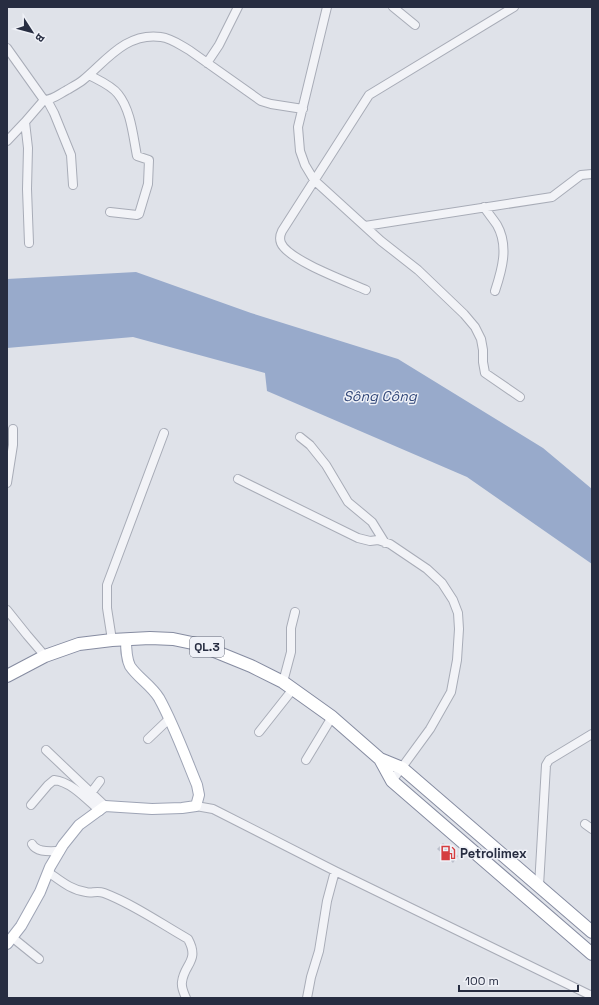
<svg xmlns="http://www.w3.org/2000/svg" width="599" height="1005" font-family="'Space Grotesk',sans-serif">
<style>
.water{fill:#98aacb}
.building{fill:#bcc0cc}
.lines{fill:none;stroke-linecap:round;stroke-linejoin:round}
.minor-casing{stroke:#a8acb7;stroke-width:10}
.major-casing{stroke:#9ea4b5;stroke-width:12}
.highway-casing{stroke:#868ca1;stroke-width:14}
.minor{stroke:#f2f3f7;stroke-width:8}
.major{stroke:#fff;stroke-width:10}
.highway{stroke:#fff;stroke-width:12}
.labels{text-anchor:middle;dominant-baseline:central;stroke-width:3;stroke-linejoin:round;paint-order:stroke}
.shield{fill:#eff1f7;stroke:#636878;stroke-width:1}
.shield-label{font-size:12px;font-weight:bold;fill:#272d41}
.poi-label{font-size:13px;font-weight:bold;fill:#272d41;stroke:#eff1f7;text-anchor:start}
.water-label{font-size:14px;font-style:italic;fill:#2f4577;stroke:#eff1f7}
</style>
<rect width="100%" height="100%" fill="#dfe2e9"/>
<path class="water" d="M136 272 251 313 398 359 543 448 592 489V564L467 477 267 391 265 373 133 337 7 348V279Z"/>
<path class="building" d="M443 843 458 856 453 863 437 849Z"/>
<g class="lines">
<g class="minor-casing">
<path id="minor" d="M327 7 298 127 300 151 305 165 314 180 381 241 418 270 464 314 475 327 481 339 483 350V362L485 373 520 397
M393 7 415 25
M7 48 44 100C53 100 59 94 67 90 72 87 78 84 83 80 106 61 126 32 161 37 171 38 180 45 189 50L261 101 271 104 303 109
M207 63 219 45 238 7
M89 75C98 80 111 85 118 94 131 110 133 136 137 156L149 160 148 184 139 214 137 215 110 212
M47 100 54 113 71 155 73 185
M7 141 25 122
M484 207C488 213 493 219 497 225 509 246 502 270 495 291
M365 226 552 197 581 175 592 174
M29 243 27 189 28 148 25 122 44 100
M366 290C348 282 288 260 281 243 279 238 280 235 282 231L369 95 514 7
M300 437 310 445 326 465 348 502 372 522 385 543
M238 479 358 538 370 541 378 540 390 544 427 569 442 583 453 600 458 613 459 629 457 660 451 692 430 729 392 781
M7 483 13 445V429
M7 610 27 635 45 656
M112 640 107 608V585L164 433
M283 682 291 652V628L295 612
M259 732 293 689
M148 739 169 719
M46 750 105 806
M306 760 332 717
M91 793 100 781
M31 805 48 785 54 780C72 782 87 800 100 811
M196 806 213 809 335 871 592 996
M585 824 592 829
M32 844C37 853 50 851 60 851
M48 872C61 881 71 890 86 892 92 894 96 890 104 893 133 904 160 923 188 939 200 961 184 964 182 982 181 988 184 993 186 998
M539 886 546 765 549 760 592 734
M13 938 39 959
M307 998 311 977 319 951 327 901 335 871"/>
</g>
<g class="major-casing">
<path id="major" d="M7 944 21 926 40 892 50 867 63 845 79 825 105 806 152 809 182 808 196 806 199 795 197 785C185 756 174 725 159 698 151 685 138 678 130 666 126 658 126 648 126 639"/>
</g>
<g class="highway-casing">
<path id="highway" d="M7 676 45 656 79 644 112 640 150 638 173 639 197 644 251 666 283 682 332 717 380 759 402 768 592 932
M380 759 392 781 592 954"/>
</g>
<use href="#minor" class="minor"/>
<use href="#major" class="major"/>
<use href="#highway" class="highway"/>
</g>
<defs>
<g id="fuel-bare" transform="scale(1.2)"><path d="M-5.5-6h7V0h2V4h1.3V-2.5L3-4.5l.8-.8L6-3V5H2.5V1h-1V6h-7ZM-4.2-4.7v3.2H.2V-4.7Z" fill="#d53d3f" stroke="#eff1f7" stroke-width="2.5" paint-order="stroke"/></g>
</defs>
<g fill-rule="evenodd">
<use href="#fuel-bare" x="448" y="853"/>
</g>
<g class="labels">
<rect class="shield" x="190" y="637" width="34" height="20" rx="3"/>
<g class="shield-label">
<text x="207" y="647">QL.3</text>
</g>
<g class="poi-label">
<text x="460" y="853">Petrolimex</text>
</g>
<g class="water-label">
<text x="380" y="396">Sông Công</text>
</g>
</g>
<rect width="599" height="1005" fill="none" stroke="#272d41" stroke-width="16"/>
<g transform="translate(32 32) rotate(126)" stroke="#eff1f7" stroke-width="3" paint-order="stroke">
<path d="M0-3L7 15L0 10L-7 15Z" fill="#272d41"/>
<text y="-6" font-size="11" font-weight="bold" text-anchor="middle" fill="#272d41">B</text>
</g>
<path d="M459 985v6h119v-6" fill="none" stroke="#272d41" stroke-width="2"/>
<text x="465" y="985" font-size="12" fill="#272d41" stroke="#eff1f7" stroke-width="3" paint-order="stroke">100 m</text>
</svg>
